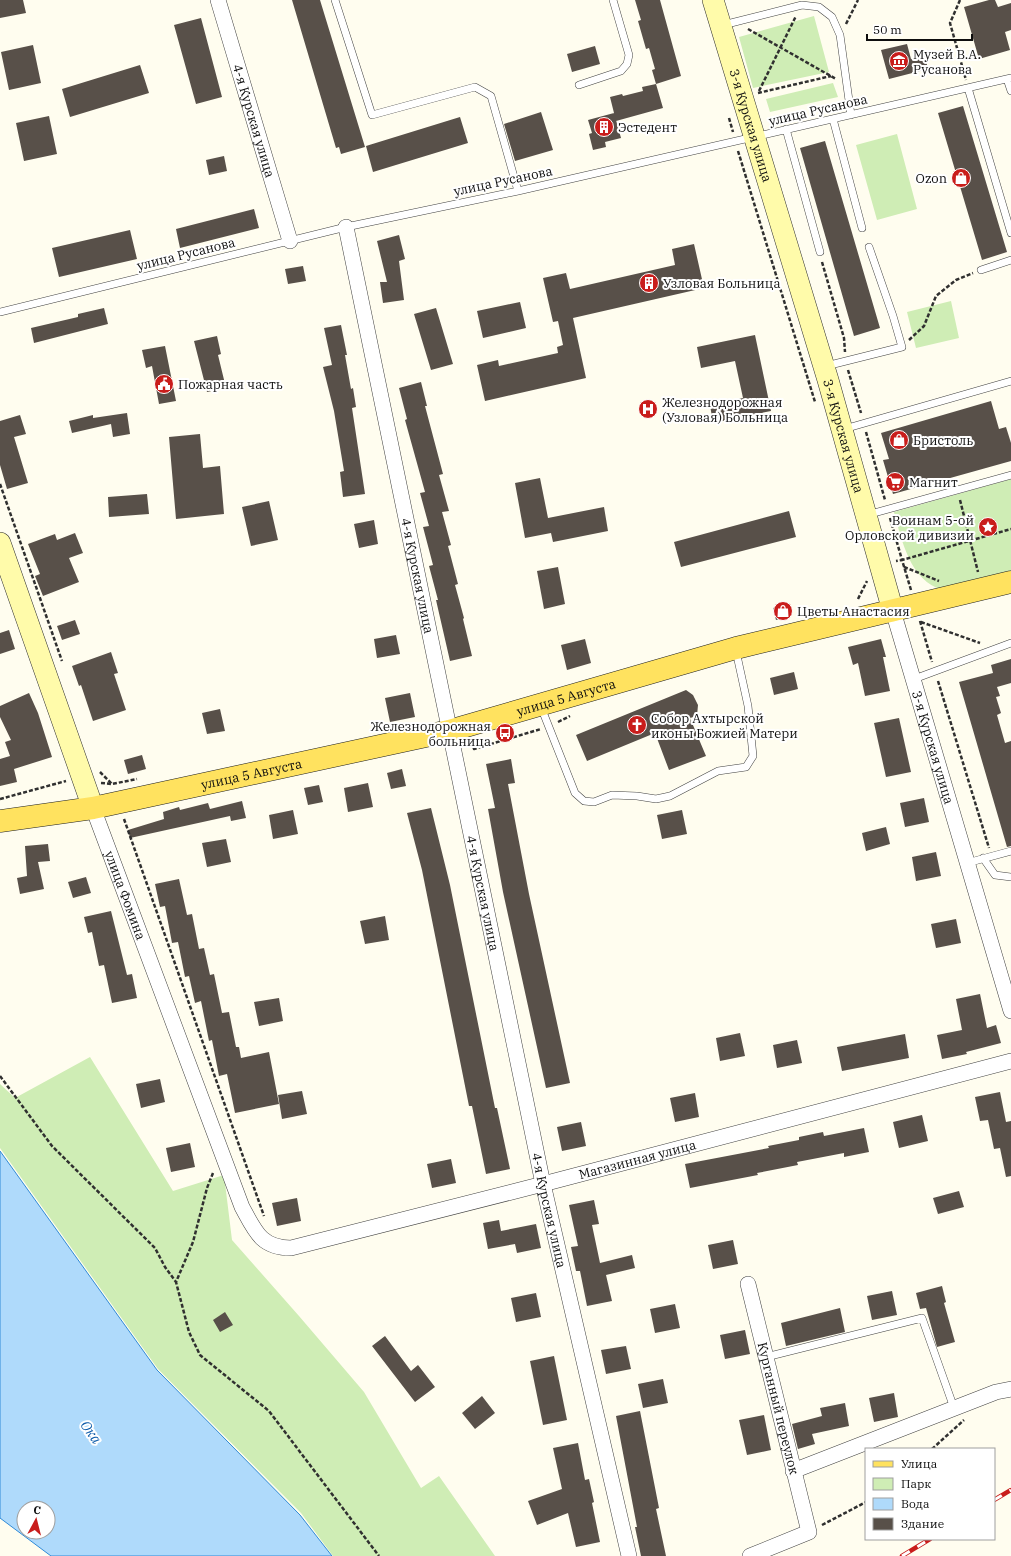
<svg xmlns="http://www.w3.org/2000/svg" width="1011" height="1556" font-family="'IBM Plex Serif',serif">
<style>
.green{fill:#cfedb5}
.water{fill:#afdafb;stroke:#308ad7;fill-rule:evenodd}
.building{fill:#585049}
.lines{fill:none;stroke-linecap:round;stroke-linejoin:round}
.lane-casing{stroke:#414141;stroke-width:8}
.street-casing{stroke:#414141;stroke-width:16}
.secondary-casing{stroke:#303030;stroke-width:22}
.primary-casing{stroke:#1f1f1f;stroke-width:23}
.path{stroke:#303030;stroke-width:2.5;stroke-dasharray:4 2;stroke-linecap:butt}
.lane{stroke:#fff;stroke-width:7}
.street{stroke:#fff;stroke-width:15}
.secondary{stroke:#fffbaa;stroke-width:21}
.primary{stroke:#ffe25f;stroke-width:22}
.rail-casing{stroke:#c91d1b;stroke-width:4.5}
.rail{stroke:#fff;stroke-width:3;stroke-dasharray:9;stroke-linecap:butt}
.labels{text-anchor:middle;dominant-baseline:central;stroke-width:4;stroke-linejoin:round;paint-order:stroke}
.poi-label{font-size:13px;fill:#0e0e0e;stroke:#fff;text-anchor:start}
.street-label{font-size:13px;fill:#0e0e0e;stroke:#fff}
.water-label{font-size:14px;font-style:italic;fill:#0d5caa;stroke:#fff}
</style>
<rect width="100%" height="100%" fill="#fffdef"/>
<path class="green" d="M814 16 829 72 753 88 739 37Z
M833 83 838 97 770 112 766 99Z
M897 134 917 209 877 220 856 145Z
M951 301 959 338 916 348 907 312Z
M1011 479V571L943 590C910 581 902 541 894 512Z
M90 1057 173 1191 224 1175 232 1240 299 1316 364 1392 421 1488 439 1476 495 1556H333L301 1513 158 1369 0 1148V1084L15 1098Z"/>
<path class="water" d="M0 1151 157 1370 300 1515 332 1556H51L0 1518ZM24 1508H48V1532H24Z"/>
<path class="building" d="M0 0H23L26 13 0 18Z
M292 0H320L365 147 341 154 339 147 336 148Z
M635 0H660L681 76 656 84 652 70 655 69 649 48 646 49 638 21 641 20Z
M989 0H995L998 7 1011 3V30L1005 32 1010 50 979 59 964 7Z
M201 18 222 97 196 104 174 25Z
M907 44 911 59 925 56 928 69 889 79 881 50Z
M33 45 41 83 9 90 1 52Z
M595 46 600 64 572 72 567 54Z
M140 65 149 93 70 117 62 89Z
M656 84 663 108 616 121 610 97 622 94 623 96 643 91 642 87Z
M963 106 1007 252 982 260 938 113Z
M541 112 553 150 515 161 504 124Z
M614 113 621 138 605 142 606 147 593 150 589 134 592 133 588 120Z
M49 116 57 154 24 161 16 123Z
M460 117 468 143 373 172 366 146Z
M825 141 880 328 854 336 800 148Z
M224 156 227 171 209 175 206 160Z
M254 209 259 228 180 248 176 229Z
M130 230 137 259 59 277 52 248Z
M399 235 405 259 399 261 404 300 383 303 380 282H387L377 241Z
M694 244 704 288 573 318 586 378 485 401 477 365 498 360 499 366 558 353 557 347 563 345 558 321 553 322 543 278 566 273 570 289 675 265 672 249Z
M303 266 306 281 288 284 285 269Z
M520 302 526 328 483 338 477 311Z
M104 308 108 324 34 343 31 328 78 317V314Z
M436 308 453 364 431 370 414 314Z
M341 325 347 355H345L351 389 353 388 356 407 352 408 365 494 343 497 340 472 344 471 334 411 323 367 332 365 324 328Z
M755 335 771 411 713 423 710 405 743 398 735 361 701 368 697 347Z
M217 336 221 354 218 355 226 388 207 392 194 341Z
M165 346 176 401 159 404 152 366 146 368 142 350Z
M421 382 427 406H425L443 474 439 475 449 511 442 512 451 545 448 546 458 584 455 585 464 618 463 619 472 656 450 661 436 600H438L429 566 433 565 423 527 429 526 420 493 425 492 405 420 407 419 399 388Z
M991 401 999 429 1006 427 1011 443V461L893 494 883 460 889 459 881 433Z
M127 413 130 434 113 437 111 424 72 433 69 421 93 415V418Z
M20 415 26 434 14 437 28 483 7 489 0 465V421Z
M200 434 203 468 220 466 224 514 176 519 169 437Z
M540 478 548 518 604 507 608 531 553 542 551 533 525 538 515 483Z
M147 494 149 514 109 517 108 497Z
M269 501 278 540 251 546 242 507Z
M789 511 796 537 681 567 674 542Z
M374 520 378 544 359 548 354 524Z
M75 533 83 553 69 558 79 582 43 596 35 576 40 574 28 544 55 534 57 540Z
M558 567 565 604 544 609 537 571Z
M789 603 792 615 776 620 773 608Z
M75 620 80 634 62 640 57 626Z
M9 630 15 649 0 654V633Z
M396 635 400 654 377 658 374 639Z
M585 639 591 663 567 670 561 645Z
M881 639 886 657H883L890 691 865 696 858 663 853 665 848 647Z
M111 652 118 673 114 674 126 710 93 721 81 685 79 686 72 666Z
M1011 659V683L997 687 1000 696 996 697 1001 713 997 715 1005 743 1011 741V846L1007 847 959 682 993 673 991 665Z
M794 672 798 689 774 695 770 678Z
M686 690 693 695 698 705 697 716 690 718 706 756 669 770 655 733 587 761 576 735Z
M29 693 38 713 52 757 14 769 17 782 0 786V759L10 756 5 742 11 740 0 717V706Z
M410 693 415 717 390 722 385 698Z
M220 709 225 731 207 734 202 713Z
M899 718 911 772 886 777 874 723Z
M142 755 146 769 128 774 124 760Z
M511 759 515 783 508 784 529 894 570 1083 546 1088 503 892 488 809 495 808 486 764Z
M402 769 406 786 391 789 387 773Z
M368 783 373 807 348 812 344 788Z
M319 785 323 802 308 805 304 788Z
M924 798 929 822 905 827 900 803Z
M242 801 246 818 231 821 230 816 130 838 128 830 164 819 163 812 179 807 180 810 208 803 210 809Z
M431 808 450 885 495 1108H497L510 1169 486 1174 472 1106H469L422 870 407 813Z
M293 810 298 834 273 839 269 815Z
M682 810 687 834 662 839 657 815Z
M886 827 890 844 866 851 862 833Z
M226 839 231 862 207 867 202 843Z
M48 844 50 861 38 862 44 889 20 894 17 878 27 876 25 846Z
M936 852 941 876 916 881 912 857Z
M86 877 91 893 73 898 68 882Z
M179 879 187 915 192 914 199 949 204 948 210 975 214 974 222 1013 229 1012 236 1047H239L241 1058 269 1052 279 1104 235 1113 227 1074 219 1076 212 1040 209 1041 201 1001 195 1003 189 976 185 977 178 942 172 943 165 906 160 907 155 884Z
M111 911 127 975 132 974 137 998 112 1003 104 965 99 966 92 932 88 933 84 917Z
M385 916 389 940 365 944 360 921Z
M956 919 961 943 936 948 931 924Z
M980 994 987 1028 996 1025 1001 1043 966 1052 967 1054 942 1059 937 1035 962 1030 956 999Z
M279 998 283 1021 259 1026 254 1002Z
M740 1033 745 1056 720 1061 716 1038Z
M905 1034 909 1058 842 1071 837 1047Z
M797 1040 802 1063 777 1068 773 1045Z
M160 1079 165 1102 141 1108 136 1084Z
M302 1091 307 1114 282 1119 278 1095Z
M1000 1092 1006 1122 1011 1121V1176L1006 1177 1000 1148 994 1149 988 1120 980 1121 975 1097Z
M695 1093 699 1117 675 1122 670 1098Z
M922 1115 928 1141 899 1148 893 1122Z
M581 1122 586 1146 562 1151 557 1127Z
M864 1128 869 1152 844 1157V1153L797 1162 798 1165 757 1173 758 1175 690 1188 685 1164 769 1148 768 1146 799 1140V1137L823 1132 824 1136Z
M190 1143 195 1167 171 1172 166 1148Z
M451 1159 456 1183 432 1188 427 1164Z
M959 1191 964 1207 938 1214 933 1198Z
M297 1198 301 1221 277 1226 272 1203Z
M594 1200 599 1224 592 1225 600 1263 632 1255 635 1268 606 1275 612 1301 587 1306 580 1271H576L571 1247 578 1246 569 1205Z
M499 1220 501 1231 536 1224 541 1248 517 1253 515 1244 488 1249 483 1223Z
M733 1240 738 1264 713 1269 708 1245Z
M942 1286 946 1302 944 1303 955 1342 937 1347 926 1308 920 1309 916 1293Z
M892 1291 897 1315 872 1320 867 1296Z
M536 1293 541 1317 516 1322 511 1298Z
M675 1304 680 1328 655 1333 650 1309Z
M840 1308 845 1332 786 1346 781 1323Z
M225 1312 233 1325 220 1332 213 1320Z
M745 1330 750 1354 725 1359 720 1335Z
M385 1336 411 1371 418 1365 435 1387 415 1402 372 1346Z
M626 1346 631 1369 606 1374 601 1350Z
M554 1356 567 1420 543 1425 530 1361Z
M663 1379 668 1403 643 1408 638 1384Z
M894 1393 898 1417 874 1422 869 1398Z
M482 1396 495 1413 475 1429 462 1413Z
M845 1403 849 1426 812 1434 815 1444 798 1449 792 1424 822 1416 820 1408Z
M640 1411 659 1508 656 1509 666 1556H641L635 1527H637L616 1416Z
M764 1415 771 1450 747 1455 739 1420Z
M578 1443 585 1480 589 1479 594 1502 592 1503 600 1542 576 1547 568 1513 537 1525 528 1501 562 1489 553 1448Z"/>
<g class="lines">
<g class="lane-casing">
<path id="lane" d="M335 0 372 115 475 87 491 96 518 191
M723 25 802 5 819 7 832 17 840 35 851 115
M1007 79 1011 91
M579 85 621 71 627 64 629 55 613 0
M968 88 1011 233
M833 119 862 228
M786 129 820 252
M981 270 1011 260
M0 312 346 227 518 191 1011 78
M826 366 902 347 893 316 869 247
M844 429 1011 381
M867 515 1011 475
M914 679 1011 643
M541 707 575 793 584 801 594 802 612 795 637 796 656 799 670 796 718 771 746 767 753 756 748 706 736 651
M983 858 995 875 1011 877
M967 863 1011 851
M766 1357 922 1318 954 1408"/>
</g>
<g class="street-casing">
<g id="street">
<path id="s1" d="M218 0 290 241"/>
<path id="s2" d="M346 227 543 1184 629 1556"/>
<path id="s3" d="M893 611 1011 1011"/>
<path id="s4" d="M93 808 242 1207C255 1231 261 1248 291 1248L543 1184 1011 1061"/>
<path id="s5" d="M748 1284 809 1532 750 1556"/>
<path d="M793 1471 996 1392 1011 1389"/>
</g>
</g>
<g class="secondary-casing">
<g id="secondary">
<path id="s6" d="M713 0 828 380 893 611"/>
<path d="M0 543 93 808"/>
</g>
</g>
<g class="primary-casing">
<g id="primary">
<path id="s7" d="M0 821 93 808 449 731 736 648 1011 582"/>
</g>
</g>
<path class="path" d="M960 0 950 23 966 80
M846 24 858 0
M748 29 836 79
M759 91 796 16
M758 93 831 76
M729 118 733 132
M738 151 815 402
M822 262 844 338 845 352
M909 340 924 326 936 296 956 280 973 273
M848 370 861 413
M866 432 885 500
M0 484 62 661
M960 500 978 572
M890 518 902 560 896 561
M904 567 939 581
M911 590 902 560 1011 529
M858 599 867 581
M920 621 932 662
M921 622 980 643
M938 681 989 848
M558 722 570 716
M472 742 474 749 541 729
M100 772 112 784
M101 783 112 784 137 779
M0 799 66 781
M124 819 264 1216
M0 1076 52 1146 155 1248 165 1267 176 1282
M213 1173 207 1188 193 1242 176 1282 189 1332 200 1355 269 1411 379 1556
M932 1449 964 1420
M822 1525 866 1502"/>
<use href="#lane" class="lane"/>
<use href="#street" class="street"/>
<use href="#secondary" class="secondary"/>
<use href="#primary" class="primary"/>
<g class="rail-casing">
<path id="rail" d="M994 1500 1011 1490
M902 1556 930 1539"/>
</g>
<use href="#rail" class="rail"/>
</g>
<defs>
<g id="museum-disc" transform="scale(1)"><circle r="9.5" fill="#c91d1b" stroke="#fff"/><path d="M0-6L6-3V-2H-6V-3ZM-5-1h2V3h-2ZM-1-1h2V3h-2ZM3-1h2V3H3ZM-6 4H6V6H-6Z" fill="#fff"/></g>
<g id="building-disc" transform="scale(1)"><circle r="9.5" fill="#c91d1b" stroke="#fff"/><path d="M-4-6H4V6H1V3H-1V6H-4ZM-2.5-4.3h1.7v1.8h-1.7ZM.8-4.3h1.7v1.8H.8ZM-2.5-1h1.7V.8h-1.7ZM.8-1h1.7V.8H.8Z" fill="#fff"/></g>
<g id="shop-disc" transform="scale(1)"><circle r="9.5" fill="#c91d1b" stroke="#fff"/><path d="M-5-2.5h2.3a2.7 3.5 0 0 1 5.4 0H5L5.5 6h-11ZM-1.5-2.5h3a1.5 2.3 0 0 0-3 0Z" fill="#fff"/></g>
<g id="civic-disc" transform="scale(1)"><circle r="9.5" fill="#c91d1b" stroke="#fff"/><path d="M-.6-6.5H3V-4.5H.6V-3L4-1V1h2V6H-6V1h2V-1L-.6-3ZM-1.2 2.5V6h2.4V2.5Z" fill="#fff"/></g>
<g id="hospital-disc" transform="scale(1)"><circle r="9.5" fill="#c91d1b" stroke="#fff"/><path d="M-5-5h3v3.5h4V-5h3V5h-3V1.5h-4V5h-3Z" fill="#fff"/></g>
<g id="supermarket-disc" transform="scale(1)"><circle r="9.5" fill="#c91d1b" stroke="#fff"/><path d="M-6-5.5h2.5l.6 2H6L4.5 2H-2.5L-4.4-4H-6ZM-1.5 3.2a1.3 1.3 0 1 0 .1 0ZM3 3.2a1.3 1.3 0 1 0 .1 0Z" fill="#fff"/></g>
<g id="sight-disc" transform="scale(1)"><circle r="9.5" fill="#c91d1b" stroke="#fff"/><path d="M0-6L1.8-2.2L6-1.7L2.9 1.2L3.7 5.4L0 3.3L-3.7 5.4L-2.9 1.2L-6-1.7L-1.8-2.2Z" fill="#fff"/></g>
<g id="church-disc" transform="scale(1)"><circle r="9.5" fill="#c91d1b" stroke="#fff"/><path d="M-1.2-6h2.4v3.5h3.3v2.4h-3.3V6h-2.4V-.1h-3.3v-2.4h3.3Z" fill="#fff"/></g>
<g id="bus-disc" transform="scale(1)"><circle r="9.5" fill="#c91d1b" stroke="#fff"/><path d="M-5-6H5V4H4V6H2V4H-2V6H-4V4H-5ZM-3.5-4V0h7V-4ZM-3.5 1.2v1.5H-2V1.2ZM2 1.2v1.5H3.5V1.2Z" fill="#fff"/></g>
</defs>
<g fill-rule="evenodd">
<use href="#museum-disc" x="899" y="61"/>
<use href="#building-disc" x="604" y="127"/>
<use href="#shop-disc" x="961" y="178"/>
<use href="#building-disc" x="649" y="283"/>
<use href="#civic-disc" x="164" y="384"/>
<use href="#hospital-disc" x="648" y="409"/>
<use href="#shop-disc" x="899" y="440"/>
<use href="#supermarket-disc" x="895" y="482"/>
<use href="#sight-disc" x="988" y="527"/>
<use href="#shop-disc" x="783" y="611"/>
<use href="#church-disc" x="637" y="725"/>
<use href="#bus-disc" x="505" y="733"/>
</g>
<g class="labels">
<g class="poi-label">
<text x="913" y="54">Музей В.А.<tspan x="913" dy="15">Русанова</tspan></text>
<text x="618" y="127">Эстедент</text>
<text x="947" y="178" text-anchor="end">Ozon</text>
<text x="663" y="283">Узловая Больница</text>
<text x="178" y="384">Пожарная часть</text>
<text x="662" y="402">Железнодорожная<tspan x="662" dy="15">(Узловая) Больница</tspan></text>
<text x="913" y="440">Бристоль</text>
<text x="909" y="482">Магнит</text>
<text x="974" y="520" text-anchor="end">Воинам 5-ой<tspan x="974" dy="15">Орловской дивизии</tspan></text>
<text x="797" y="611">Цветы Анастасия</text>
<text x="651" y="718">Собор Ахтырской<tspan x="651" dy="15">иконы Божией Матери</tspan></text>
<text x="491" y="726" text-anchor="end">Железнодорожная<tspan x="491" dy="15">больница</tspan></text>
</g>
<g class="street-label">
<text transform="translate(818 110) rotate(-13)">улица Русанова</text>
<text stroke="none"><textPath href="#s1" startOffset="126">4-я Курская улица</textPath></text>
<text stroke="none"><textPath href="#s6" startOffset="131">3-я Курская улица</textPath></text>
<text transform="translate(503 181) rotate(-12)">улица Русанова</text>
<text transform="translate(186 254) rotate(-14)">улица Русанова</text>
<text stroke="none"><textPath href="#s6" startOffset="455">3-я Курская улица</textPath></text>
<text stroke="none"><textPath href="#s2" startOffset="356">4-я Курская улица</textPath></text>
<text stroke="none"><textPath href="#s7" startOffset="580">улица 5 Августа</textPath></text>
<text stroke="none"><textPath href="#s3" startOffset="142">3-я Курская улица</textPath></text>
<text stroke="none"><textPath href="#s7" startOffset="256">улица 5 Августа</textPath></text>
<text stroke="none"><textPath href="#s2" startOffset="680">4-я Курская улица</textPath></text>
<text stroke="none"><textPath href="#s4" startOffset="93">улица Фомина</textPath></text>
<text stroke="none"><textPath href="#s4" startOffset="852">Магазинная улица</textPath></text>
<text stroke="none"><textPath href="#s2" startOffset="1004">4-я Курская улица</textPath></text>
<text stroke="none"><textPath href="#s5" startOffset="128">Курганный переулок</textPath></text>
</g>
<g class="water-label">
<text transform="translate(91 1432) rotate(54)">Ока</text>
</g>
</g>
<rect x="865" y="1448" width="130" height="92" fill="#ffffff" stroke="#9f9f9f"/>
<rect x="873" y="1461" width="20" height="6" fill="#ffe25f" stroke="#9f9f9f"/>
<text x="901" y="1468" font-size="12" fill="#0e0e0e">Улица</text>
<rect x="873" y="1478" width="20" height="12" fill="#cfedb5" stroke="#9f9f9f"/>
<text x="901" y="1488" font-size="12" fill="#0e0e0e">Парк</text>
<rect x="873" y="1498" width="20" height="12" fill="#afdafb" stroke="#9f9f9f"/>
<text x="901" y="1508" font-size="12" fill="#0e0e0e">Вода</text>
<rect x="873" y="1518" width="20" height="12" fill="#585049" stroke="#9f9f9f"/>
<text x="901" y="1528" font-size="12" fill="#0e0e0e">Здание</text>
<g transform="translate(36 1520) rotate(7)"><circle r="19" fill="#ffffff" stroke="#9f9f9f"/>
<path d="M0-3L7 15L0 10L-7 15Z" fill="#c91d1b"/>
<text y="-6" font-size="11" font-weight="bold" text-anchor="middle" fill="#0e0e0e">С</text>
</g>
<path d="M867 34v6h105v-6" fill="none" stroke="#0e0e0e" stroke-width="2"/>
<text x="873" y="34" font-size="12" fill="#0e0e0e" stroke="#ffffff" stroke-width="3" paint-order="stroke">50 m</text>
</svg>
